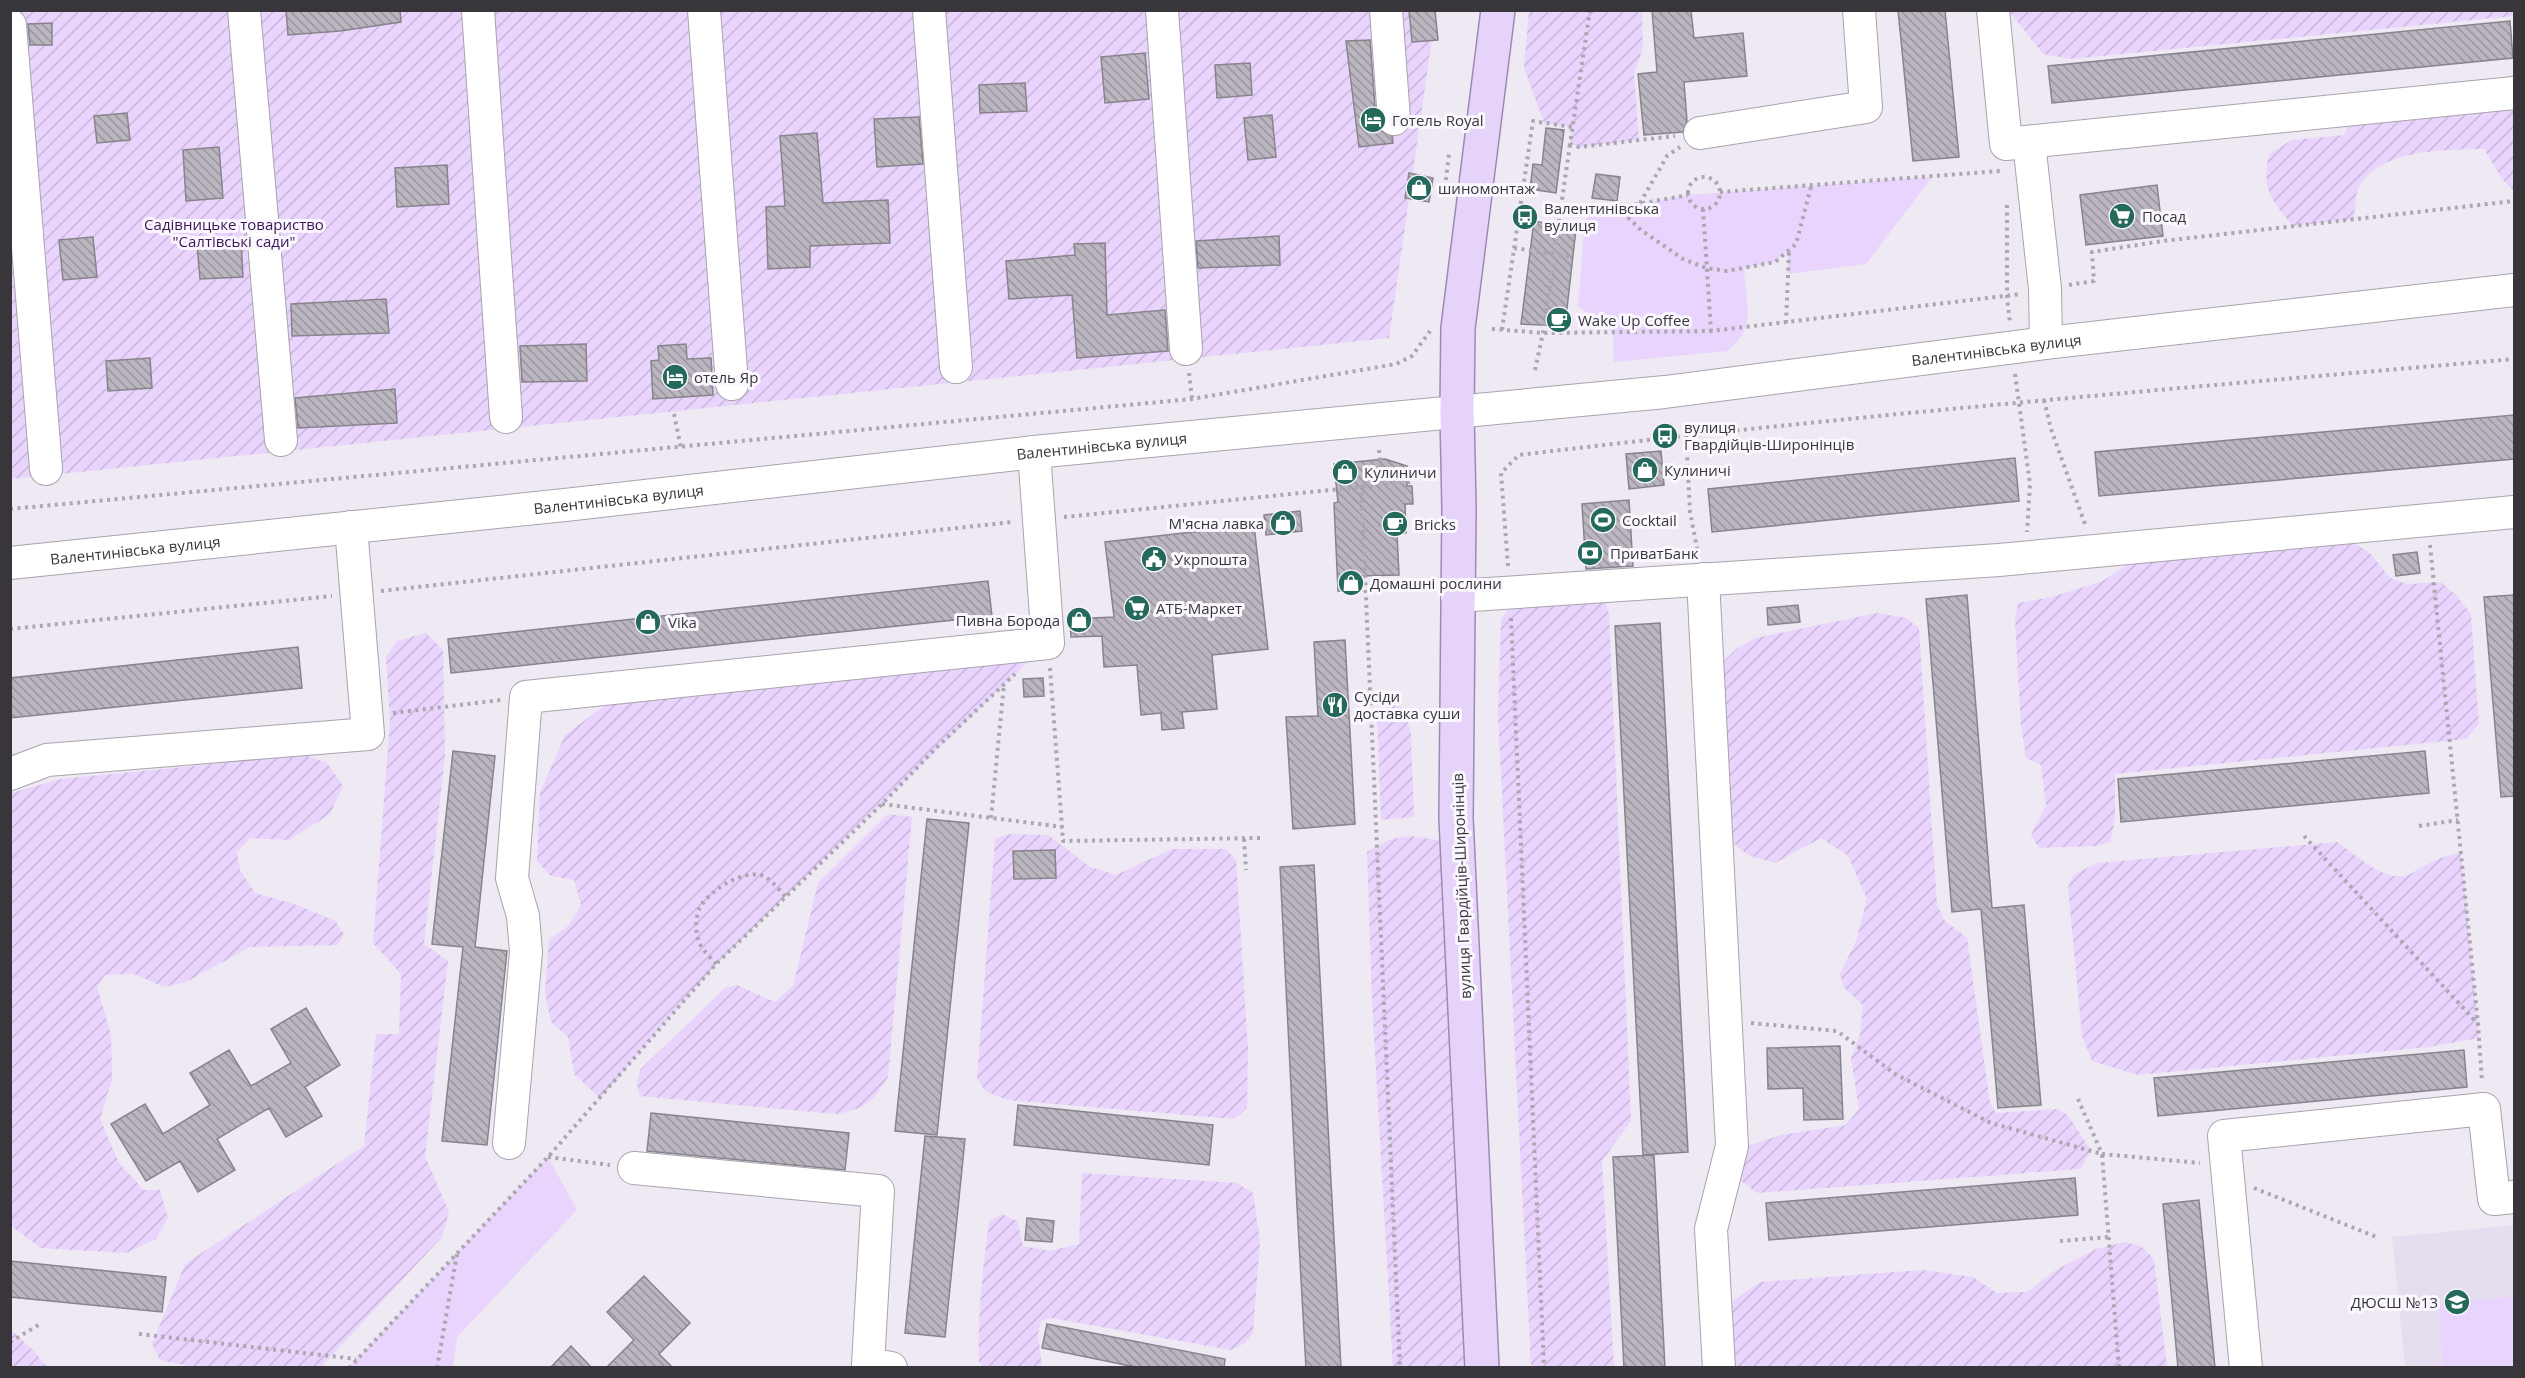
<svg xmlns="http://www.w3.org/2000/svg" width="2525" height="1378" font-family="'Open Sans',sans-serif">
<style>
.built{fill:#e6deef}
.green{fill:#e9d4fd}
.garden{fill:url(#garden-furrows)}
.building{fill:url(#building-back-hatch);stroke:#88838c;stroke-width:1.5}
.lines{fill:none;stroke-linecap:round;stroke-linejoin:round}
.minor-casing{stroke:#a8a3ac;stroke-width:34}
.major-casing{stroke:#9f89b4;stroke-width:36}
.path{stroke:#aba7af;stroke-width:4;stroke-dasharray:3 4.5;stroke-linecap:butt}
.minor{stroke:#fff;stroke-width:32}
.major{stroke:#e6d3fa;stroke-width:33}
.labels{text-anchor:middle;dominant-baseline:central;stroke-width:6;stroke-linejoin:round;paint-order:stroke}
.poi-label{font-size:15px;fill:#38363a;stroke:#fbf7ff;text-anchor:start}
.park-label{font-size:15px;fill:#3b1754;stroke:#fbf7ff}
.street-label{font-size:15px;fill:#38363a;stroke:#fbf7ff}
</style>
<defs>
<pattern id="garden-furrows" width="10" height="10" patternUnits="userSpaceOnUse" patternTransform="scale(1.5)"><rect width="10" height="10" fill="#e9d4fd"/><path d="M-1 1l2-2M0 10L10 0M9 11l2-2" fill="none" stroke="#c9b7da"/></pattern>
<pattern id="building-back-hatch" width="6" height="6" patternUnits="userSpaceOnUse" patternTransform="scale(1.5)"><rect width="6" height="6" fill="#bab5bf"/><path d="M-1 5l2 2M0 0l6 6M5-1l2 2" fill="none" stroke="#98949c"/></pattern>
</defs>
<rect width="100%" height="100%" fill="#eee9f3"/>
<path class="built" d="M2514 1225V1367H2405L2392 1237Z"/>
<path class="green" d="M1932 177 1866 264 1788 274V251L1775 262 1744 268C1745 301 1758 328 1727 351L1614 362 1613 332 1578 306 1584 231 1588 213 1688 195Z
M548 1157 577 1210 457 1337 453 1367H349Z
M2514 1297V1367H2443L2438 1303Z"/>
<path class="garden" d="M2514 10V16L2071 59 2043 54 2009 11Z
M11 11H1436L1389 338 11 479Z
M1529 11H1642L1643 48 1634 73 1639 140 1579 147 1570 144 1572 127 1544 123 1524 68Z
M2514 99V191L2502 179 2484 149C2446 150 2381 148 2359 187 2355 194 2355 210 2354 219L2293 226C2271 201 2261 188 2269 154L2292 140 2344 135 2352 119Z
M2345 538 2369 552 2390 578 2407 584 2441 582 2456 595 2471 614 2479 724 2466 739 2115 774V820L2110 842 2097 846 2039 848 2031 835 2046 805 2041 765 2026 758 2021 726 2015 620 2018 603 2052 597 2103 581 2135 559Z
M1515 601H1605L1609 614 1631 1121 1602 1161 1614 1367H1531L1498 715 1501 619Z
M1877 613 1906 618 1919 628 1937 905 1945 921 1967 938 1990 1103 1996 1113 2057 1109 2068 1115 2091 1151 2080 1169 1757 1193 1738 1179 1737 1166 1748 1146 1781 1135 1846 1125 1859 1109 1851 1058 1860 1035 1863 1005 1844 988 1840 974 1856 941 1867 899 1848 856 1821 838 1775 863 1748 855 1728 839 1717 668 1736 649 1756 638Z
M426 633 443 650 445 755 424 944 448 961 425 1156 449 1212 442 1237 321 1367 198 1368 160 1360 152 1344 185 1264 364 1146 376 1034H399L401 974 373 943 390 722 386 657 397 641Z
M1032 658 716 964 600 1098 574 1074 568 1037 551 1022 545 992 549 940 568 926 581 905 574 880 551 876 537 861 540 793 565 735 612 700Z
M1388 704 1404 708 1411 735 1414 817 1381 820 1377 714Z
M305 755 327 763 343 786 330 814 289 840 250 838 237 852 240 870 255 893 297 905 335 921 344 934 338 945 250 947 186 982 164 987 134 974 105 975 97 986 111 1035 112 1080 100 1119 119 1163 144 1190H160L168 1218 156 1239 126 1253 41 1248 11 1226V793L61 779Z
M888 814 912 817 888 1077C873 1102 865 1109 836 1114L640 1096 637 1084 640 1070 725 988 737 985 775 1002 793 986 818 883Z
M1009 834 1048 835 1090 867 1116 875 1172 849H1226L1236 860 1248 1049 1247 1108 1234 1119 1008 1100 985 1091 977 1078 995 839Z
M1410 836 1438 840 1450 853 1470 1367H1393L1372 1001 1367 852 1391 839Z
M2337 842C2355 854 2389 886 2410 874 2429 864 2439 856 2461 853L2479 1038 2428 1047 2138 1075 2092 1061 2082 1036 2068 888 2073 875 2098 863Z
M1082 1173 1237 1183 1253 1193 1260 1241 1253 1333 1245 1343 1231 1350 1051 1318 1041 1321 1038 1334 1042 1367H984L979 1362C977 1315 983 1268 989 1222L1002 1214 1017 1221 1023 1246 1050 1251 1079 1244Z
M2125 1242 2142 1247 2154 1259 2167 1367H1730L1727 1315 1734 1300 1760 1282 1922 1270 1973 1277 1997 1293 2027 1292 2056 1270 2096 1249Z
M11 1330 34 1351 47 1367H11Z"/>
<path class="building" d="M286 10H400L401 22 340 31 288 35Z
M1409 10H1435L1438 40 1412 42Z
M1652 10H1691L1694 38 1743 33 1747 76 1684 82 1687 121 1683 132 1644 135 1638 74 1657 72Z
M1898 10H1945L1959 157 1913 161Z
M2510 21 2513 58 2052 103 2048 66Z
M52 23V45H30L28 24Z
M1370 40 1376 121 1380 130 1392 136 1393 143 1359 147 1346 41Z
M1145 53 1149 99 1105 103 1101 57Z
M1250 63 1252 95 1217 98 1215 65Z
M1025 83 1027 111 980 113 979 85Z
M127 113 130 140 97 143 94 116Z
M1272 115 1276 157 1248 160 1244 118Z
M919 117 923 164 877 167 874 119Z
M1546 128 1564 130 1556 193 1530 189 1533 164 1542 165Z
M817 133 823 203 888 200 890 243 810 246V267L768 269 766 207 785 206 780 136Z
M219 147 223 198 186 201 183 150Z
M447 165 449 204 397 207 395 168Z
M1409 173 1433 178 1429 202 1405 198Z
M1596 174 1620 177 1617 201 1592 198Z
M2157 185 2163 236 2086 245 2080 195Z
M1534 221 1576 229 1565 326 1521 324Z
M1279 236 1280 265 1198 268 1196 241Z
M93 237 97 277 63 280 59 240Z
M241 241 243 277 200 279 197 244Z
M1105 243 1107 315 1165 310 1168 351 1077 358 1072 295 1009 299 1006 261 1075 255 1074 244Z
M386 299 389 333 292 336 291 304Z
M586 344 587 381 522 382 520 346Z
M686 344 687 359 711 358 713 395 653 399 651 361 659 360 658 346Z
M150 358 152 388 108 391 106 361Z
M395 389 397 423 298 428 295 398Z
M2514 415V459L2099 496 2095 452Z
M1661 451 1664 485 1629 489 1626 454Z
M2015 458 2019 501 1712 532 1708 489Z
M1385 459 1407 466V486H1412L1413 504H1405L1406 533H1397L1399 575 1358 576 1359 591H1338L1334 503 1338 502 1334 464Z
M1629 500 1633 566 1586 569 1582 504Z
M1300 511 1302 531 1266 535 1264 515Z
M1254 525 1268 649 1212 655 1217 709 1182 712 1184 728 1162 730 1161 713 1141 715 1137 665 1104 667 1102 636 1071 637 1070 619 1114 617 1105 542Z
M2417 552 2420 573 2396 576 2393 555Z
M988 581 992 616 451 673 448 639Z
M1967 595 1992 908 2024 905 2041 1105 1998 1108 1981 909 1952 912 1926 599Z
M2514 595V796L2501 797 2484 597Z
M1798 605 1800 622 1768 625 1767 608Z
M1660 623 1688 1152 1643 1155 1615 626Z
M1345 640 1355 824 1293 829 1286 717 1318 716 1314 642Z
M298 647 302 688 10 718V678Z
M1043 678 1044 696 1024 697 1023 679Z
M453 751 495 756 475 947 507 951 487 1145 442 1141 463 947 432 944Z
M2425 751 2429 793 2121 822 2118 779Z
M927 819 969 823 937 1135 895 1131Z
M1055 850 1056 878 1014 879 1013 851Z
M1314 865 1341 1368H1306L1297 1207 1280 867Z
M306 1008 340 1065 305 1087 322 1116 286 1137 269 1108 217 1139 235 1170 198 1192 180 1161 146 1181 111 1124 145 1104 163 1134 210 1105 190 1073 229 1050 251 1086 291 1063 271 1029Z
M1840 1046 1843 1119 1804 1120 1803 1088 1768 1089 1767 1048Z
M2464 1050 2467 1087 2158 1116 2154 1078Z
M1018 1105 1213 1125 1209 1165 1014 1145Z
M651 1113 849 1133 845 1170 647 1151Z
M925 1136 965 1139 945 1337 905 1333Z
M1654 1155 1665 1368H1624L1613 1157Z
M2075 1178 2078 1215 1769 1240 1766 1203Z
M2199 1200 2215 1368H2178L2163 1204Z
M1027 1218 1054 1221 1052 1242 1025 1240Z
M10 1261 166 1277 162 1312 10 1297Z
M644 1276 690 1323 659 1354 673 1368H606L634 1340 607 1312Z
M1047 1324 1225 1359 1224 1368H1140L1042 1348Z
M571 1346 592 1368H550Z"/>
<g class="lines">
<g class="minor-casing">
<g id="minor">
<path d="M244 10 281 440"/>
<path d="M478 10 506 417"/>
<path d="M704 10 732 384"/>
<path d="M929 10 956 367"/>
<path d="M1162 10 1186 349"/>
<path d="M1386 10 1394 119"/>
<path d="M1993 10 2006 144 2514 93"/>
<path d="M10 25 46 469"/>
<path d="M1700 133 1866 107 1859 10"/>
<path d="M2029 142 2045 289 2046 343"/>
<path id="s1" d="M10 563 565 505 1034 452 1665 392 2046 343 2514 290"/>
<path d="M1703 579 1732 1146 1711 1229 1719 1368"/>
<path d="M1457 596 1999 560 2514 512"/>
<path d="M10 774 47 760 368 734 351 527"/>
<path d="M509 1143 526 952 523 916 512 878 526 697 1048 643 1034 452"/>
<path d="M634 1168 878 1191 868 1364 891 1368"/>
<path d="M2246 1368 2224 1136 2484 1109 2494 1199 2514 1197"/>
</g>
</g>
<g class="major-casing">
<path id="major" d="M1482 1368 1456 818 1459 508 1457 412 1458 328 1498 10"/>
</g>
<path class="path" d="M1590 10 1570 144 1579 147 1675 136
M1688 193a16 16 0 1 1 32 0a16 16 0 1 1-32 0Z
M1720 192 2000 171
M1444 195 1449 154
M1640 203 1667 156 1680 147
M2007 205V297L2010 323
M1617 207 1641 230 1683 259 1706 268 1727 271 1775 262 1796 244 1811 187
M1561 208 1588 213 1688 195
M1703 209 1711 331
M1514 248 1573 257
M2069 285 2094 281 2092 252 2163 241 2514 201
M1786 323 1789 251
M1492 329 1543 333 1711 331 2021 294
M1502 330 1533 121 1572 127
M1535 370 1543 333 1570 144
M1189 373 1192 399
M2015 374 2030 484 2027 532
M2044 400 2051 429 2086 527
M674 414 681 448
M1686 435 1690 512 1698 553
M1379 450 1382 484
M1361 485 1400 1368
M10 509 1192 399 1396 364 1412 356 1430 331
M1064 517 1410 482
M2430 545 2478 1024
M1508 566 1501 473 1519 455C1850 415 2182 388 2514 359
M381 591 1012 522
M1511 618 1544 1368
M10 629 332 596
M1050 668 1063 841 1260 838
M393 713 501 700
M882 804 1063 827
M991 818 1004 684
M2419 826 2458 820
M2304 836 2478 1024 2482 1082
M1244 839 1246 870
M716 964C710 957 700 948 698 939 695 930 696 915 700 907 710 890 748 865 767 878 774 883 781 892 787 898
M1751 1023 1837 1031 1895 1074 1991 1123 2102 1154 2119 1368
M2078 1099 2102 1154 2200 1163
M548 1157 610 1165
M2254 1188 2379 1238
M2060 1241 2109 1237
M139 1334 356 1359
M10 1342 40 1324
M349 1368 548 1157 716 964 882 804 935 749 1015 674
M437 1368 457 1254"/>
<use href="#minor" class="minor"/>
<use href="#major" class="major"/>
</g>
<defs>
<g id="hotel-disc" transform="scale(1.35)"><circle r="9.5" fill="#25695b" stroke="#fbf7ff"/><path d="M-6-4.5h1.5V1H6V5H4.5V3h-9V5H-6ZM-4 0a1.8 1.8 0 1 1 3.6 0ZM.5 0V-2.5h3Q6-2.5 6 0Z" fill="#fff"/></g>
<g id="shop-disc" transform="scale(1.35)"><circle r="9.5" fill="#25695b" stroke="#fbf7ff"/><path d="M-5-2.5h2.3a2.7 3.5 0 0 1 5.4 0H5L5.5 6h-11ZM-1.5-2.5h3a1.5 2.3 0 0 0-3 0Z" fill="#fff"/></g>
<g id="supermarket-disc" transform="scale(1.35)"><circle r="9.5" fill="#25695b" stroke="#fbf7ff"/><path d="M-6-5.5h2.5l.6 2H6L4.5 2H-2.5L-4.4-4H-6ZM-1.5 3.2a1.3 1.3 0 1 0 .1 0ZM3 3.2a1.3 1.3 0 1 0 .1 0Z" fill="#fff"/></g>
<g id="bus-disc" transform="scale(1.35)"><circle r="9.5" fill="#25695b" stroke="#fbf7ff"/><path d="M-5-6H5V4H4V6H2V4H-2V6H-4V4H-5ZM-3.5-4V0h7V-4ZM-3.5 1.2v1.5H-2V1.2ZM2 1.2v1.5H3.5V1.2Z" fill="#fff"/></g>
<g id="cafe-disc" transform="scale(1.35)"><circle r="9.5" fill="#25695b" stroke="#fbf7ff"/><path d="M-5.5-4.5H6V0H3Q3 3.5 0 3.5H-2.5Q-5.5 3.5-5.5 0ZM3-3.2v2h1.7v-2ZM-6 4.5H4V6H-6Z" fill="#fff"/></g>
<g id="stadium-disc" transform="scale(1.35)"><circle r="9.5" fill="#25695b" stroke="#fbf7ff"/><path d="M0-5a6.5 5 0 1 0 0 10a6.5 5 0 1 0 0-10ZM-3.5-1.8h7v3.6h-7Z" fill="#fff"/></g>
<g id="bank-disc" transform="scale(1.35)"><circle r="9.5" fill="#25695b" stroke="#fbf7ff"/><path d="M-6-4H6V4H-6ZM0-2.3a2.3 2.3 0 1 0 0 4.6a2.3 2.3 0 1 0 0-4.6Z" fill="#fff"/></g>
<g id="civic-disc" transform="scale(1.35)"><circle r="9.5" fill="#25695b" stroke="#fbf7ff"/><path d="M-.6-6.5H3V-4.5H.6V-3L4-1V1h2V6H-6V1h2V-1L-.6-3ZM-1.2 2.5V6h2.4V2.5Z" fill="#fff"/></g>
<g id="restaurant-disc" transform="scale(1.35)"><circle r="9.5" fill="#25695b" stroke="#fbf7ff"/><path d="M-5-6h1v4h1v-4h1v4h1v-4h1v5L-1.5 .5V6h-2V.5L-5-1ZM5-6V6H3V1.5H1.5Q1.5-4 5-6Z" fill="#fff"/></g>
<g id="school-disc" transform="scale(1.35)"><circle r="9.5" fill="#25695b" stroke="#fbf7ff"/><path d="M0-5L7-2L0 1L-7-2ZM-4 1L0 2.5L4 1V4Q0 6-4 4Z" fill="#fff"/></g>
</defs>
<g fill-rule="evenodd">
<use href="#hotel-disc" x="1373" y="120"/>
<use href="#shop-disc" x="1419" y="188"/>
<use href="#supermarket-disc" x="2122" y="216"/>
<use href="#bus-disc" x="1525" y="217"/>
<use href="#cafe-disc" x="1559" y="320"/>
<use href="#hotel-disc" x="675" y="377"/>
<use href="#bus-disc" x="1665" y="436"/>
<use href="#shop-disc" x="1645" y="470"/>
<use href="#shop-disc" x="1345" y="472"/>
<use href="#stadium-disc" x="1603" y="520"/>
<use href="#shop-disc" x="1283" y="523"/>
<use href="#cafe-disc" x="1395" y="524"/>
<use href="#bank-disc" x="1590" y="553"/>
<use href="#civic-disc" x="1154" y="559"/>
<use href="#shop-disc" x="1351" y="583"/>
<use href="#supermarket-disc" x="1137" y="608"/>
<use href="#shop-disc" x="1079" y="620"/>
<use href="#shop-disc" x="648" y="622"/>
<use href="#restaurant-disc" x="1335" y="705"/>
<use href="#school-disc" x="2457" y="1302"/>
</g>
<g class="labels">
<g class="poi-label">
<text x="1392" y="120">Готель Royal</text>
<text x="1438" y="188">шиномонтаж</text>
<text x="1544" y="208">Валентинівська<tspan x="1544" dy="17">вулиця</tspan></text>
<text x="2142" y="216">Посад</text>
<text x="1578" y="320">Wake Up Coffee</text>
<text x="694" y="377">отель Яр</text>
<text x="1684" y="427">вулиця<tspan x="1684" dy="17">Гвардійців-Широнінців</tspan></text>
<text x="1664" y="470">Кулиничі</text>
<text x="1364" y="472">Кулиничи</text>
<text x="1622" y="520">Cocktail</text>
<text x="1264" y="523" text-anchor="end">М'ясна лавка</text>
<text x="1414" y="524">Bricks</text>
<text x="1610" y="553">ПриватБанк</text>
<text x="1174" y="559">Укрпошта</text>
<text x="1370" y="583">Домашні рослини</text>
<text x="1156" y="608">АТБ-Маркет</text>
<text x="1060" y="620" text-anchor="end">Пивна Борода</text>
<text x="668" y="622">Vika</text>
<text x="1354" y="696">Сусіди<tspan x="1354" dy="17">доставка суши</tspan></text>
<text x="2438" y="1302" text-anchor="end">ДЮСШ №13</text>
</g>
<g class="park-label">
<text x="234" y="224">Садівницьке товариство<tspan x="234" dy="17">"Салтівські сади"</tspan></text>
</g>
<g class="street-label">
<text stroke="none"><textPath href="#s1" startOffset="1998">Валентинівська вулиця</textPath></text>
<text stroke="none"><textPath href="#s1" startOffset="1098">Валентинівська вулиця</textPath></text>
<text stroke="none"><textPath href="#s1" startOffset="612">Валентинівська вулиця</textPath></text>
<text stroke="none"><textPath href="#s1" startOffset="126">Валентинівська вулиця</textPath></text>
<text transform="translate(1461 886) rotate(-92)">вулиця Гвардійців-Широнінців</text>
</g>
</g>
<rect width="2525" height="1378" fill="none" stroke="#38363a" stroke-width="24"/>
</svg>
